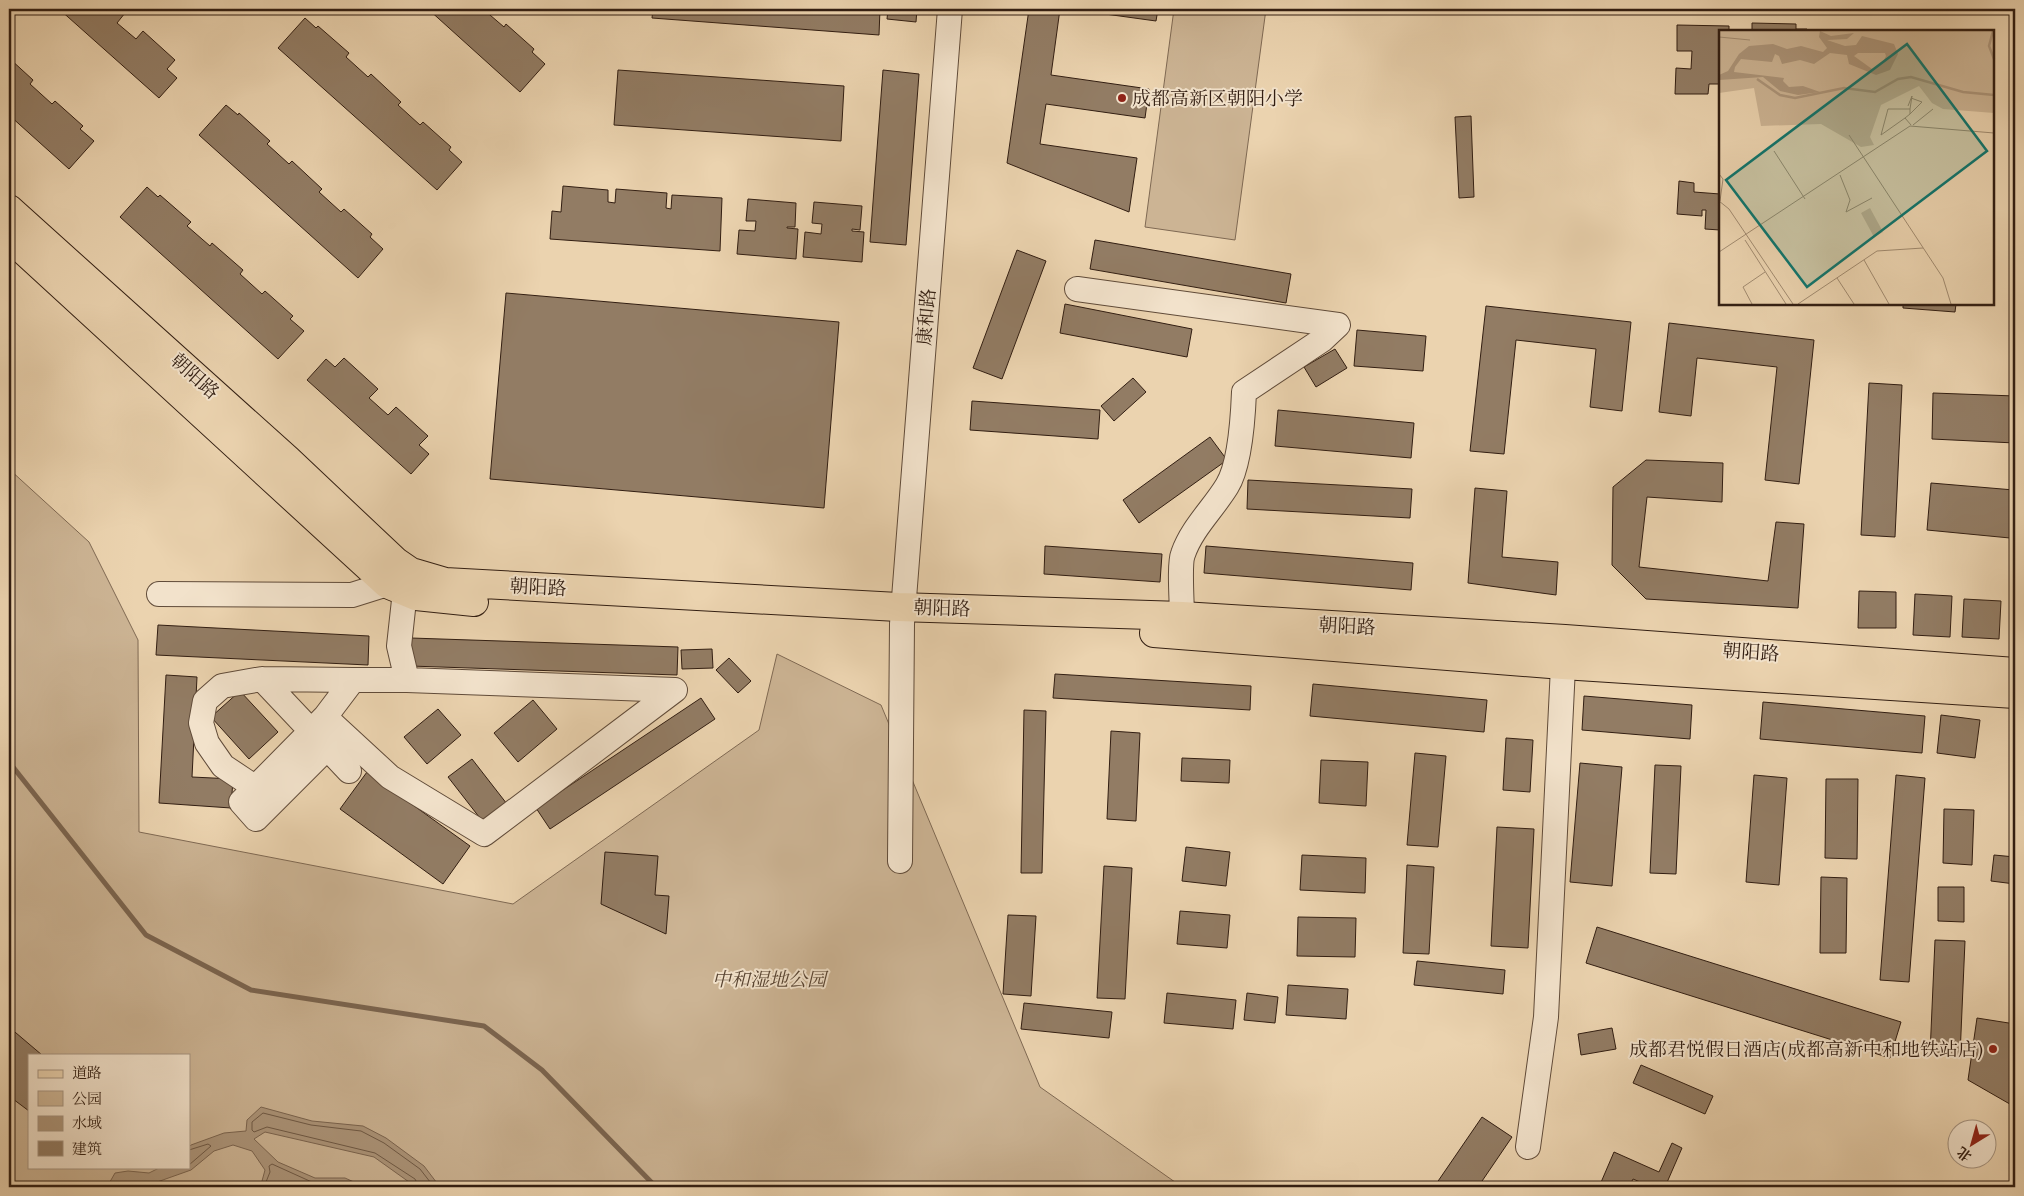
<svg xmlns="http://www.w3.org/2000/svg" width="2024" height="1196" font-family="'EB Garamond','Noto Serif SC',serif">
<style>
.green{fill:#ccb494;stroke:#7f6953;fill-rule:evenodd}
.water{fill:#ac957a;stroke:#7b6550}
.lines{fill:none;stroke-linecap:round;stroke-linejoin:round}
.shore{stroke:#6f5a46;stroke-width:1}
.stream{stroke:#7b6550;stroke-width:5}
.building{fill:#927c64;stroke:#321e12}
.minor-casing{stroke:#604b39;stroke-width:26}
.major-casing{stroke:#321e12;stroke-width:30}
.minor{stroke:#f2e2cb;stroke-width:24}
.major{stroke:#ebd3af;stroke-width:28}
.poi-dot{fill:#8f2418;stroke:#f2e2cb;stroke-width:2}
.labels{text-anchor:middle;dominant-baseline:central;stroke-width:4;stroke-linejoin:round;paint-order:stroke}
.poi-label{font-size:19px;fill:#321e12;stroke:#f2e2cb;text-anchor:start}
.street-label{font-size:19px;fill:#321e12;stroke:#f2e2cb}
.park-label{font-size:19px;font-style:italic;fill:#584432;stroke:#f2e2cb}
.inset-river{fill:none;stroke:#ac957a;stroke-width:2.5}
.inset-road{fill:none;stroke:#a18b70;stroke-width:1}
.view{fill:#0f766e;fill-opacity:0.15;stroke:#0f766e;stroke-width:2.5}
.inset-edge{fill:none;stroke:#321e12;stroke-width:2.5}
</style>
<rect width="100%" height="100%" fill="#ebd3af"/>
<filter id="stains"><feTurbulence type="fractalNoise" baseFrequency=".004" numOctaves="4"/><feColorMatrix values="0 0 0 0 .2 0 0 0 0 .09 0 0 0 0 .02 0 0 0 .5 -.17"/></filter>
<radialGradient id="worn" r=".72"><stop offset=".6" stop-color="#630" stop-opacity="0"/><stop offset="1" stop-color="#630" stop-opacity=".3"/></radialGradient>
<path class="green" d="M1174 9H1266L1235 240 1145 227Z
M9 469 89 542 138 640 139 832 513 904 759 730 777 654 881 705 1040 1087 1182 1187H9ZM29 1055H189V1167H29Z"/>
<path class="water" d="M261 1107 312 1121 363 1126 386 1138 424 1166 440 1187H416L374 1157 265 1132 254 1139 278 1162 315 1178H345L365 1187H296L285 1183 274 1187H258L262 1181 265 1170 252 1151 233 1145 214 1151 191 1170 143 1187H107L115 1173 128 1171 149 1173 161 1167H189V1147L191 1145 224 1133 246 1131 247 1120Z"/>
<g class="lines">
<path class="shore" d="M189 1150 208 1144 211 1146 189 1165
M264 1187 270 1172 269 1166 272 1164 314 1183H344L353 1187
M419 1187 415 1179 375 1153 267 1127 254 1132 252 1130V1122L263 1113 311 1125 361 1131 384 1143 420 1169 434 1187"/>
<path class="stream" d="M9 762 146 935 251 990 484 1026 542 1070 656 1187"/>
</g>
<path class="building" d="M59 9H120L125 13 117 23 136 39 143 31 175 60 167 69 177 78 159 98Z
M428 9H483L504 27 506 24 534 49 532 52 545 64 520 92Z
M653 9H880L879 35 652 18Z
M888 9H917L916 22 887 19Z
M1029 9H1060L1051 75 1149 89 1145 118 1046 104 1040 144 1137 158 1129 212 1007 163Z
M1069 9H1158L1156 21Z
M305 18 316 28 318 26 349 53 346 57 368 77 371 74 401 102 398 105 420 125 423 122 451 147 449 150 462 162 437 190 278 48Z
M1752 23 1796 24V29H1807V31H1752Z
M1677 25 1729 26V31H1720V84H1709L1708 94H1675L1676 68 1691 69 1692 51H1677Z
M9 58 33 80 30 84 52 104 55 101 83 126 80 129 94 141 69 169 9 115Z
M618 70 844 86 841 141 614 125Z
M883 70 919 74 906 245 870 242Z
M226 105 238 115 239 113 270 141 267 144 289 164 292 161 322 189 319 192 341 212 344 209 372 234 370 237 383 249 358 278 199 135Z
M1471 116 1474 197 1459 198 1455 117Z
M1679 181 1694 183V192L1720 194V192V230L1705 229 1706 210H1702V216L1677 214Z
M563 186 608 190V202L615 203 616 189 667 193 666 208 671 209 672 195 722 198 720 251 550 239 552 211 561 212Z
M147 187 158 197 160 195 191 222 187 226 210 246 212 243 243 270 240 274 262 294 265 291 293 316 290 319 304 331 278 359 120 217Z
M748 199 796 203 795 227H787V228L798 229 796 259 737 254 739 230 755 231 756 221H746Z
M814 202 862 206 860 230 852 229V231L864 232 862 262 803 257 805 232 821 234 822 224 812 223Z
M1095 240 1291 274 1286 303 1090 269Z
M1017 250 1046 261 1002 379 973 368Z
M506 293 839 322 824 508 490 479Z
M1065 304 1192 329 1187 357 1060 333Z
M1903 304H1956L1955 312 1903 308Z
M1486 306 1631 322 1622 411 1590 407 1596 349 1516 340 1504 454 1470 451Z
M1669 323 1814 340 1799 484 1765 480 1777 367 1697 358 1691 416 1659 412Z
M1357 330 1426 336 1423 371 1354 366Z
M1335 349 1347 368 1316 387 1304 367Z
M344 358 378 389 369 398 388 415 396 407 428 436 419 445 429 454 411 474 307 380 326 359 335 367Z
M1133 378 1146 392 1114 421 1101 406Z
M1869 383 1902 385 1895 537 1861 535Z
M1933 393 2015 396V443L1932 439Z
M972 401 1100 410 1098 439 970 430Z
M1278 410 1414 423 1411 458 1275 446Z
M1210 437 1227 460 1139 523 1123 500Z
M1646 460 1723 463 1722 502 1647 497 1639 567 1768 581 1776 522 1804 524 1798 608 1646 599 1612 565 1613 487Z
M1248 480 1412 489 1410 518 1247 509Z
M1931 483 2014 490 2010 538 1927 530Z
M1475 488 1507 491 1502 557 1558 562 1556 595 1468 583Z
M1045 546 1162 554 1160 582 1044 574Z
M1206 546 1413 563 1411 590 1204 573Z
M1859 591 1896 592V628H1858Z
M1915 594 1952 596 1950 637 1913 635Z
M1964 599 2001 601 1999 639 1962 637Z
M158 625 369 636 368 665 156 655Z
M411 638 678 647 677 675 410 666Z
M712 649 713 668 682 669 681 650Z
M729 658 751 681 738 693 716 670Z
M1055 674 1251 686 1250 710 1053 698Z
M166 675 197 677 192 777 233 779 231 808 159 803Z
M1313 684 1487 700 1484 732 1310 716Z
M240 691 278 732 249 759 211 717Z
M1584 696 1692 705 1690 739 1582 730Z
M701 698 715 719 550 829 536 808Z
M533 700 557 729 518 762 494 733Z
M1763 702 1925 716 1922 753 1760 739Z
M438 709 461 735 427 764 404 737Z
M1024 710 1046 711 1042 873H1021Z
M1941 715 1980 720 1975 758 1937 753Z
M1111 731 1140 733 1136 821 1107 819Z
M1506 738 1533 740 1530 792 1503 790Z
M1415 753 1446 756 1438 847 1407 845Z
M1182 758 1230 760 1229 783 1181 781Z
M472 759 507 804 483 822 448 777Z
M1321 760 1368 762 1366 806 1319 803Z
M1580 763 1622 767 1612 886 1570 882Z
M1655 765 1681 766 1676 874 1650 873Z
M367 772 470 846 443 884 340 809Z
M1754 775 1787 778 1779 885 1746 882Z
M1896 775 1925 778 1909 982 1880 980Z
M1826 779H1858L1857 859 1825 858Z
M1944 809 1974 810 1972 865 1943 863Z
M1497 827 1534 829 1528 948 1491 946Z
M1186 847 1230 852 1226 886 1182 881Z
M605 852 658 856 655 895 669 896 666 934 601 904Z
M1302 855 1366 858 1365 893 1300 890Z
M1994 855 2015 857V884L1991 881Z
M1407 865 1434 867 1429 954 1403 953Z
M1104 866 1132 868 1125 999 1097 998Z
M1821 877 1847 878 1846 953H1820Z
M1938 887H1964V922L1938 921Z
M1180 911 1230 915 1227 948 1177 944Z
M1008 915 1036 916 1031 996 1003 994Z
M1298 917 1356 918 1355 957 1297 956Z
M1597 927 1901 1022 1890 1058 1586 963Z
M1935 940 1965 941 1960 1056 1930 1054Z
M1417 961 1505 970 1503 994 1414 985Z
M1288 985 1348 989 1346 1019 1286 1015Z
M1167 993 1236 1000 1233 1029 1164 1023Z
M1247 993 1278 997 1275 1023 1244 1020Z
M1024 1003 1112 1012 1109 1038 1021 1029Z
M1977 1018 2015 1024 2011 1064 2015 1067V1107L1968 1080Z
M9 1027 42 1055H29V1111L9 1096Z
M1612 1028 1616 1049 1581 1055 1578 1034Z
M1641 1065 1713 1096 1705 1114 1633 1083Z
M1482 1117 1512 1137 1478 1187H1434Z
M1672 1143 1682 1148 1665 1187H1652L1633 1179 1629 1187H1599L1614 1152 1659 1172Z"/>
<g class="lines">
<g class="minor-casing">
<path id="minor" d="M1077 289 1338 325 1322 340 1244 392C1243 417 1240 465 1227 486 1213 509 1192 528 1183 554 1179 564 1182 603 1182 616
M405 591 399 646 407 680 675 690 484 834 390 777 325 717 353 680H407
M159 594 352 595 387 584
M262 679 349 771
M325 717 241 802 256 819 327 748
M256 788 223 766 207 743 201 723 205 701 222 686 262 679 353 680
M900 861 902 624 950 9
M1528 1147 1546 1017 1564 646"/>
</g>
<g class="major-casing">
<path id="major" d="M9 209 288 460 395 561 411 572 445 582 898 607 1182 616 1565 639 2015 672
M9 237 387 584 416 596 474 602
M1154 633 1563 665 2015 694"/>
</g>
<use href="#minor" class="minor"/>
<use href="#major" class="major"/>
</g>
<g class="poi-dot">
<circle cx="1122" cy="98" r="5"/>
<circle cx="1993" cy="1049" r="5"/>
</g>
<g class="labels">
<g class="poi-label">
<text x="1132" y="98">成都高新区朝阳小学</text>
<text x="1983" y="1049" text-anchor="end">成都君悦假日酒店(成都高新中和地铁站店)</text>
</g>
<g class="street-label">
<text transform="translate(926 317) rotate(-85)">康和路</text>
<text transform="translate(195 376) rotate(42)">朝阳路</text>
<text transform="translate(538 587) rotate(3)">朝阳路</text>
<text transform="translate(942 608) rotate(2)">朝阳路</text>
<text transform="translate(1347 626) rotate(3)">朝阳路</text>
<text transform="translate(1751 652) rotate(4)">朝阳路</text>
</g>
<g class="park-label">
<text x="769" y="979">中和湿地公园</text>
</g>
</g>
<g transform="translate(1719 30)">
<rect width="275" height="275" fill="#ebd3af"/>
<path d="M0 1H275V83L224 79 213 73 200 56 162 75 151 107 155 115 142 117 102 94 42 96 35 58 0 63ZM151 178 164 202 155 207 142 183Z" fill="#ccb494"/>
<path d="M101 1 112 6 135 3 128 9 108 10 126 16 137 15 143 6 175 14 179 24 171 40 157 45 130 34 128 25 111 23 95 34 81 30 63 34 60 26 56 24 53 32 22 29 16 37 15 42 65 48 64 51 70 57 84 56 101 62 79 65 61 61 44 47 0 50V45L9 41 20 24 30 16 54 14 68 19 82 16 104 22 108 18 100 7ZM139 23H166L167 26 163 34 153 39 135 26Z" fill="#ac957a" fill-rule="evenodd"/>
<path class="inset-river" d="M274 1 270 16 275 29M38 49 61 65 76 68 125 58 156 62 179 49 192 47 244 62 275 65"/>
<path class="inset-road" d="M0 7 31 10M189 76 193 66 191 79M191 84 203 72 192 68M186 88 191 84V79H169L162 105 186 88 192 95M194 95 214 79M130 105 224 248 232 274M55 121 86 169M0 144 4 149 1 171M121 145 131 170 127 182 153 168M0 171 10 179 74 274M26 210 67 274M0 222 191 96 275 103M145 230 170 274M118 248 135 274M33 274 24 257 46 242M79 274 158 221 204 218"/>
<path class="view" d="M188 14 268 121 88 257 7 150Z"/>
<rect width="275" height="275" class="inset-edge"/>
</g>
<rect width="2024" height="1196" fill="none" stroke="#ebd3af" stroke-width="30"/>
<rect x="10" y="10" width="2004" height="1176" fill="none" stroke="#321e12" stroke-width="2.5"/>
<rect x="15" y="15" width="1994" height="1166" fill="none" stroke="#321e12"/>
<rect x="28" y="1054" width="162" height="115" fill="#f2e2cb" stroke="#a59481"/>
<rect x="38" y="1070" width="25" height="8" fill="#ebd3af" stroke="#a59481"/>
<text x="72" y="1078" font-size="15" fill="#321e12">道路</text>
<rect x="38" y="1091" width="25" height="15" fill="#ccb494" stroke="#a59481"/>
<text x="72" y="1104" font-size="15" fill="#321e12">公园</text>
<rect x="38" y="1116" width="25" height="15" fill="#ac957a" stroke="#a59481"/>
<text x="72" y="1128" font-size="15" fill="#321e12">水域</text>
<rect x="38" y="1141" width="25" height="15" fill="#927c64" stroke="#a59481"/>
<text x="72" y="1154" font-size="15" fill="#321e12">建筑</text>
<g transform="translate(1972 1144) rotate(217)"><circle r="24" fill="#f2e2cb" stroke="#a59481"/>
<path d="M0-4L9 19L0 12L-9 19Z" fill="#8f2418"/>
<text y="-8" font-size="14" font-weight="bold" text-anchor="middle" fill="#321e12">北</text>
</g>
<rect width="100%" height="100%" filter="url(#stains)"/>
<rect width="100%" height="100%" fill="url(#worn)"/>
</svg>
